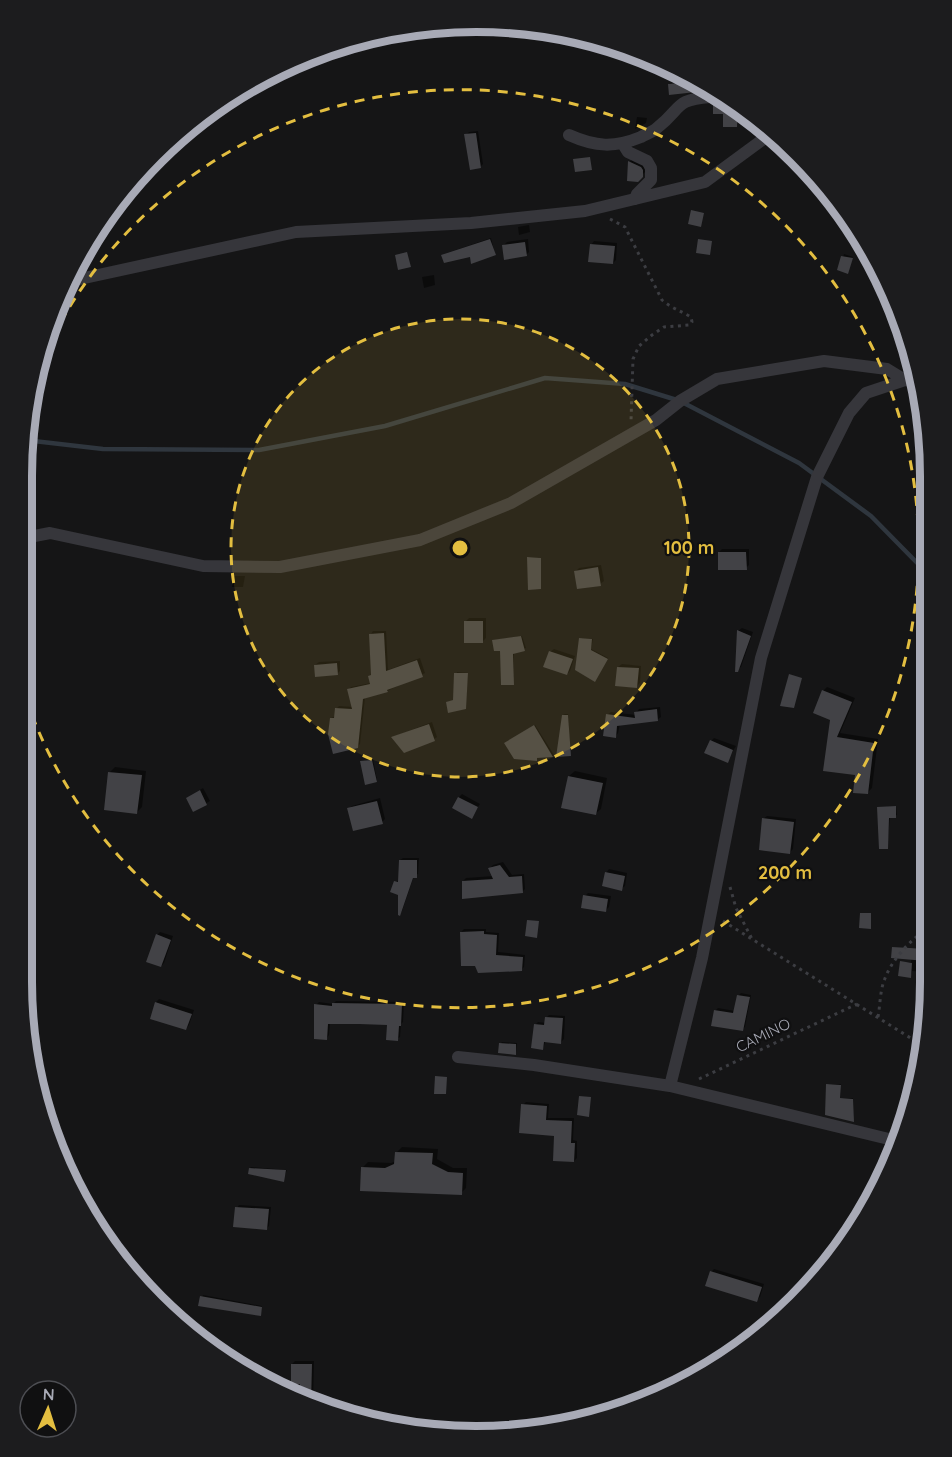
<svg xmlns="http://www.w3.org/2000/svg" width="952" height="1457" font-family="Quicksand,sans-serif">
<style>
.shadow{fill:#0007}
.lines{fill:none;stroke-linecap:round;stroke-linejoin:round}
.stream{stroke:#2f363e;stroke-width:4.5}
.building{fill:#424246}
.path{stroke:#3c3d42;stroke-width:3;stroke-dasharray:3 4.5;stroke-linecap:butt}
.minor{stroke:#36363b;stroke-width:12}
.ring{fill:none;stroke:#e3be40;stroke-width:3;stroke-dasharray:10 8}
.labels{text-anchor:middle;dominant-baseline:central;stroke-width:4.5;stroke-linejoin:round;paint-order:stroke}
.street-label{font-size:15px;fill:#a8aab6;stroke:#101011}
.rim{fill:none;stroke:#a8aab6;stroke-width:8}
.centre{fill:#e3be40;stroke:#101011;stroke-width:3}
.ring-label{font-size:18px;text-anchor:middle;font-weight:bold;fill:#e3be40;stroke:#101011;stroke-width:4.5;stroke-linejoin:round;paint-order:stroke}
</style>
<rect width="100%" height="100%" fill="#151516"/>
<path class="shadow" d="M698 80 704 82 669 84 670 83Z
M637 117 647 118 646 123 635 129Z
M478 131 483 164 480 167 466 135 469 132Z
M632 159 644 164 645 172 637 180 630 162Z
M529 225 530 232 519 235 518 227Z
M491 238 495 254H444Z
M528 239 529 252 526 255 503 246 507 242Z
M594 241 617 243 616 260 613 263 591 245Z
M844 254 853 257 848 271 840 270Z
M434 275 435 285 424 288 422 277Z
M722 549H749V565L746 568 719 552Z
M529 557 541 558 540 588 528 558Z
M601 565 604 581 600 584 576 571 579 568Z
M234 576H245L243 587H232Z
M469 618H486V638L483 641 465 622Z
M742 628 753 632 741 667 737 670 738 631Z
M373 631H386L388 670 420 658 425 673 387 691 365 697 360 744 357 747 331 718 336 716 337 708 339 706 353 707 348 690 351 687 371 683 369 676 372 674 371 634Z
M522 636 526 648 514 652 513 684 502 649 494 640Z
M582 638 593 639 591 649 608 658 596 679 581 639Z
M554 649 575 656 570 671 567 674 550 652Z
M340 661V671L337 674 315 665 319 662Z
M622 664 641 666 640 683 637 686 618 667Z
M457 672 468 673 465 708 447 702 455 700Z
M827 687 855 698 840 733 878 739 872 788 867 793 856 774 824 769 832 719 823 691Z
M660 707 661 717 657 720 620 724 618 733 615 737 607 715 611 712 636 715V713L639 709Z
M565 714H568L570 755 563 715Z
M432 722 437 737 434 739 393 737Z
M535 725 554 755 553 756 538 757 536 759 507 742Z
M714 738 736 746 727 761 711 741Z
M373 759 377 780 376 781 362 762Z
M115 767 146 771 142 807 137 812 109 773Z
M575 771 607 778 601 809 595 814 569 776Z
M203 788 210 801 194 810 187 798Z
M462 794 480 804 471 817 459 797Z
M380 798 385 819 382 822 349 809 352 806Z
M896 806 897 815 890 817 887 847 879 808Z
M767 816 796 819 793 849 790 852 763 819Z
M403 858H419L418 874 414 876 402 911 400 914V894L395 882 400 880V860Z
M503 862 512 875 524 874 525 889 522 892 463 881 466 878 494 876 490 868 493 865Z
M609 869 627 873 625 886 621 889 606 873Z
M588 893 611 896 609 907 605 911 585 896Z
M26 898 28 910 21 914 22 899Z
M464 929H486V932L499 933 498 952 525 955 524 967 521 970 479 972 461 932Z
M160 932 173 936 164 963 161 966 157 935Z
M913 948 928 949 927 972 912 971 911 975 901 962H911Z
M741 993 751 995 745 1027 742 1029 715 1011 718 1008 735 1011 739 995Z
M159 999 194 1010 189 1025 186 1029 156 1002Z
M336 1001 404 1002 403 1022 401 1024 400 1037 397 1039 389 1024 330 1023 329 1035 327 1038 316 1005 319 1002 333 1004Z
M549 1015 565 1016 564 1039 561 1042 546 1040 543 1048 535 1025 538 1022 546 1023V1018Z
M502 1042 517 1043 516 1052 515 1053 501 1043Z
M829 1084H841L840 1098H853V1120L828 1085Z
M526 1102 549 1104 548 1118H574L573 1140 577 1141V1158L574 1161 556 1134 523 1105Z
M402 1147 438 1149 437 1159 453 1168H467L466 1188 461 1193 363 1167 368 1162 391 1163 396 1161V1153Z
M251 1167 287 1170 283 1180 250 1168Z
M239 1205 271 1207 269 1226 267 1228 237 1208Z
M714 1269 764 1284 760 1297 757 1300 711 1272Z
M203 1295 262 1306 261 1313 200 1305Z
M295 1361H314L313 1404 302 1401V1383L292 1364Z"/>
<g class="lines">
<path class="stream" d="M25 440 103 449 259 450 385 426 545 378 625 384 680 401 799 463 871 516 929 575"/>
</g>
<path class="building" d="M700 81 704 82 738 106 737 127H723V114H713V104L717 101 718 97 714 90 669 95 668 84Z
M476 133 481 168 470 170 464 134Z
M590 157 592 170 575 172 573 159Z
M628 161 641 167 643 170V177L638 182 627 181Z
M691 210 704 213 701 227 688 224Z
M490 239 496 255 471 264 470 257 444 263 441 255Z
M698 239 712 241 710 255 696 253Z
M525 242 527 256 504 260 502 245Z
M590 244 615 246 613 264 588 262Z
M407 252 411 267 398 270 395 255Z
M841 256 853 258 848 274 837 270Z
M718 552H746L747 570H718Z
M527 557 541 558V589L528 590Z
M598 567 601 586 577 589 574 571Z
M464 621H483V643H464Z
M737 630 751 636 738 672H735Z
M384 633 386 671 417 660 423 677 387 690 388 692 363 699 358 748 333 754 328 734 330 718H334L335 708 352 709 347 689 370 684 368 676 371 675 369 634Z
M521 636 525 651 513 654 514 685H501L500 651H494L492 640Z
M579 638 592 639 591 650 608 659 595 682 575 670Z
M549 651 573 659 567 675 543 667Z
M337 663 338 675 315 677 314 665Z
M617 667 639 668 637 688 615 686Z
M454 673H468L466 709 448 713 446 702 453 700Z
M789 674 802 678 794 708 780 706Z
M822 690 852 702 837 737 874 743 868 794 853 793 855 775 823 771 830 720 813 713Z
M657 709 658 721 617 726 616 738 603 736 606 714 635 718 634 712Z
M562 715H568L571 756 556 757Z
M429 724 435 741 404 753 391 737Z
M534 725 553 757 537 758V761L514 759 504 743Z
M710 740 733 750 728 763 704 753Z
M372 760 377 782 365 785 360 761Z
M108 772 142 775 137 814 104 810Z
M568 776 603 783 596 815 561 808Z
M200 790 207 805 193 812 186 798Z
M458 797 478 807 472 819 452 808Z
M377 801 383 824 353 831 347 808Z
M896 806V818H889L888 849H879L877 807Z
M762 818 794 822 790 854 759 850Z
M399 860H417V878H413L400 916 398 915V895L390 892 394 881 398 882Z
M500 865 509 877 522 876 523 893 462 899V881L493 879 488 868Z
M605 872 625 876 622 891 602 886Z
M583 895 608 899 606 912 581 908Z
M860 913H871V929L859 928Z
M527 920 539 921 537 938 525 936Z
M484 931V934L497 935 496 955 523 957 522 971 478 973 475 966H461L460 932Z
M156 934 171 940 161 967 146 962Z
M892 947 927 949 926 961 891 958Z
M900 961 912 963 911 978 898 976Z
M737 995 750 997 743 1031 711 1026 714 1010 733 1013Z
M155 1002 192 1014 186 1030 150 1019Z
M332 1003 402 1004 401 1026H399L398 1041 386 1040 387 1025 359 1024H328L327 1040 314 1039V1004L332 1006Z
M545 1017 563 1018 561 1044 544 1042 543 1050 531 1048 534 1024 544 1025Z
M499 1043 516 1044V1055L498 1053Z
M435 1076 447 1077 446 1094H434Z
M826 1084 841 1085 840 1098 853 1099 854 1122 825 1115Z
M579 1096 591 1097 589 1117 577 1115Z
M521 1104 547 1106 546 1120 572 1121 571 1143H575L574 1162 553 1161 554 1136 519 1133Z
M395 1152 433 1153 432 1164 448 1172 463 1173 462 1195 360 1191 361 1167 385 1168 394 1164Z
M249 1168 286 1170 284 1182 248 1174Z
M235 1207 269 1209 267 1230 233 1227Z
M710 1271 762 1287 757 1302 705 1286Z
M200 1296 262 1307 261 1316 198 1306Z
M291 1364H312L311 1404 300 1400V1384H291Z"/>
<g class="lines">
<path class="path" d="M610 219 625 227 662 300C671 308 681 311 691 317L692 322 689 325 664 327 652 335 639 346 633 359 631 421
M730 887 736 908 752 939
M723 921 925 1047
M878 1017C880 1006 880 994 883 984 890 961 909 941 928 928
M699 1079 857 1004"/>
<path class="minor" d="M569 135C596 147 614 148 641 137 646 134 653 132 657 128 683 108 673 100 710 97
M623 144 628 152 647 161 651 168V180L637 194 635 199
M66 282 296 232 471 223 585 211 705 182 773 132
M24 538 50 533 203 566 280 567 420 540 511 503 656 420 680 401 717 379 824 361 887 369 905 380
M458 1057 534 1065 670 1086 897 1141
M670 1086 702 958 761 658 817 477 849 413 866 393 905 380 919 381"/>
</g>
<circle cx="460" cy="548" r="229" fill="#e3be40" fill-opacity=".12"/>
<g class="ring">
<circle cx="460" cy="548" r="229"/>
<path d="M44 354A459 459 0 1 1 23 690"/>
</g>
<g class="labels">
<g class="street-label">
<text transform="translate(763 1035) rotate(-26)">CAMINO</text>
</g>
</g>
<path d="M0 0H952V1457H0ZM476 32H476A444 444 0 0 1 920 476V982A444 444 0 0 1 476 1426H476A444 444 0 0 1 32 982V476A444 444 0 0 1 476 32Z" fill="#1c1c1e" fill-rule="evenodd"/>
<path class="rim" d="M476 32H476A444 444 0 0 1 920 476V982A444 444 0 0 1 476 1426H476A444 444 0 0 1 32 982V476A444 444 0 0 1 476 32Z"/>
<circle cx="460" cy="548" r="9" class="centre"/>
<g class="ring-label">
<text x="689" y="554">100 m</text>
<text x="785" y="879">200 m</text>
</g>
<g transform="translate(48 1409) rotate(3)"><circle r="28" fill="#101011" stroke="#4d4e53" stroke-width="1.5"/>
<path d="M0-4.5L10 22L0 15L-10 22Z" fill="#e3be40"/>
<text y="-9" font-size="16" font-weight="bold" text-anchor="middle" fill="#a8aab6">N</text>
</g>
</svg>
